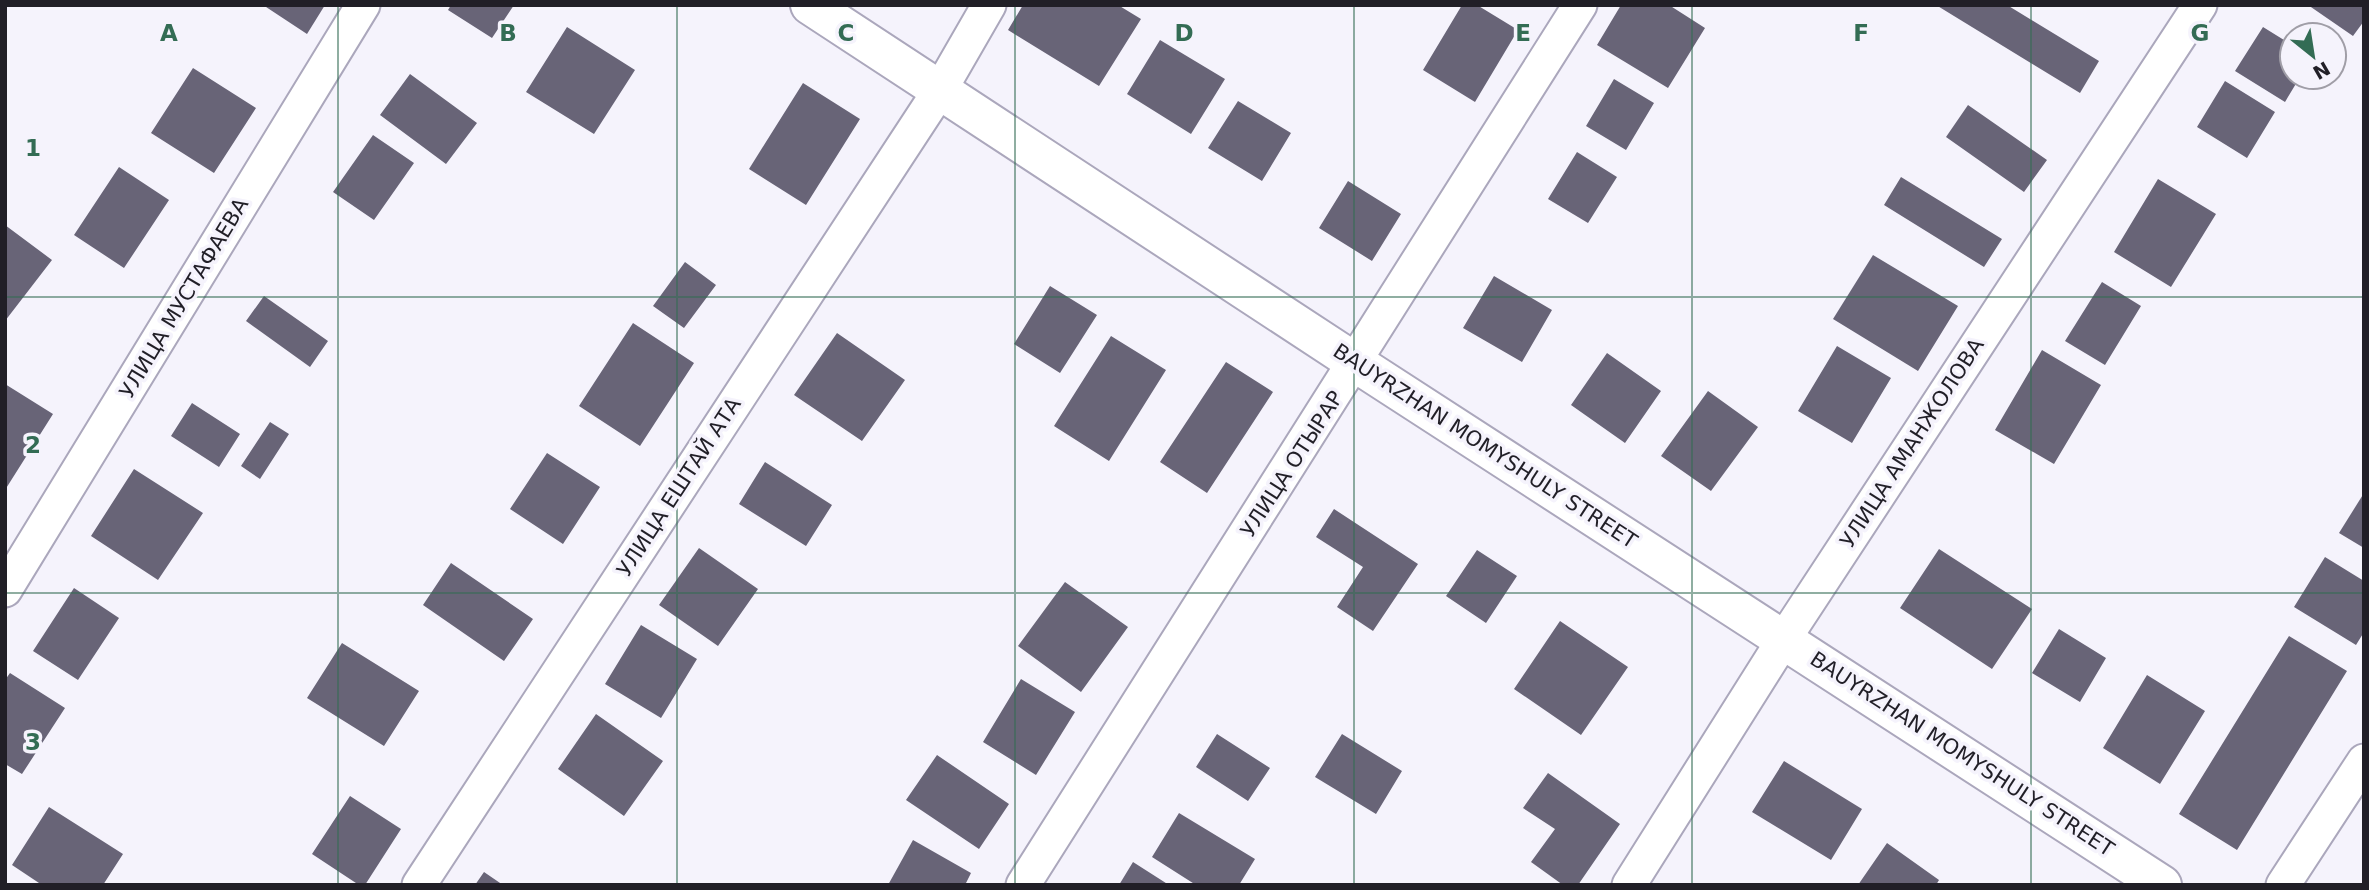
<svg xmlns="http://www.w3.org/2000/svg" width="2369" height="890" font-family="'DejaVu Sans',sans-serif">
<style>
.building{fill:#686477}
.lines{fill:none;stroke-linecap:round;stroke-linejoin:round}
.minor-casing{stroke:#aba7bc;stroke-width:37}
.tertiary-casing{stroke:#aba7bc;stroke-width:42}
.minor{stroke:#fff;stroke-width:33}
.tertiary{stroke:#fff;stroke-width:38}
.grid{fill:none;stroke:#336c54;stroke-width:2;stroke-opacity:0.55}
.labels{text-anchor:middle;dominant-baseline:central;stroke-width:7;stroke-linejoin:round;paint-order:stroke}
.street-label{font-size:21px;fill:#211f27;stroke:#f5f3fc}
.grid-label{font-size:23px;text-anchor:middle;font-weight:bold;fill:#336c54;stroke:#f5f3fc;stroke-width:7;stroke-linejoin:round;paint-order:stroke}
</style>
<rect width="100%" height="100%" fill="#f5f3fc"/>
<path class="building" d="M263 5H325L307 34Z
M451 5H514L492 38 448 10Z
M1023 5H1118L1141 19 1099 86 1008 30Z
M1462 5H1477L1518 30 1475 102 1423 70Z
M1621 5H1669L1705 28 1668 88 1597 45Z
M1936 5H2007L2099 61 2080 93Z
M2308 5H2364V21L2353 36Z
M567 27 635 70 594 134 526 92Z
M2263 27 2292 45V77H2300L2285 102 2235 71Z
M1160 40 1225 79 1191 134 1127 94Z
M193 68 256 108 214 173 151 133Z
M410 74 477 123 446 164 380 115Z
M1614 79 1654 103 1626 150 1586 126Z
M2225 81 2275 112 2247 158 2197 127Z
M803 83 860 119 806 205 749 169Z
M1238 101 1291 133 1262 181 1208 148Z
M1968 105 2047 160 2024 192 1946 137Z
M373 135 414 163 374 220 333 192Z
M1577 152 1617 177 1588 223 1548 199Z
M119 167 169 200 124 268 74 235Z
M1901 177 2002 239 1984 267 1884 205Z
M2158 179 2216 214 2171 287 2114 252Z
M1348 181 1401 214 1372 261 1319 228Z
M5 225 52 260 5 321Z
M1873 255 1958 306 1918 371 1833 319Z
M685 262 716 285 684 328 653 306Z
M1494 276 1552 310 1522 362 1463 328Z
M2102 282 2141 306 2105 365 2065 341Z
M1050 286 1097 315 1060 373 1014 344Z
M264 296 328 341 310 367 246 321Z
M633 323 694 363 640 446 579 406Z
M837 333 905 380 862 441 794 395Z
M1111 336 1166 370 1109 461 1054 426Z
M1837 346 1891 378 1852 443 1798 411Z
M2042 350 2101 385 2054 464 1995 430Z
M1607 353 1661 391 1625 443 1571 405Z
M1226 362 1273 392 1207 493 1160 462Z
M5 384 53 414 5 490Z
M1708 391 1758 427 1711 491 1661 456Z
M192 403 240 434 219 467 171 436Z
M270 422 289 434 260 479 241 466Z
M547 453 600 487 563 544 510 509Z
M765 462 832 505 806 546 739 504Z
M134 469 203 513 158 580 91 536Z
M2364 493V548L2339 533Z
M1334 509 1418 564 1373 631 1337 607 1363 567 1316 537Z
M699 548 758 589 718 646 659 605Z
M1939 549 2032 609 1992 669 1900 608Z
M1477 550 1517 576 1486 623 1446 596Z
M2325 557 2364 581V632L2356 645 2294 607Z
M451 563 533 619 504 661 423 605Z
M1065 582 1128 627 1081 692 1018 646Z
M74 588 119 618 78 680 33 651Z
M1560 621 1628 667 1581 735 1514 689Z
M641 625 697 659 661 718 605 684Z
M2059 629 2106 658 2080 702 2032 673Z
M2289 636 2347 671 2237 850 2179 814Z
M342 643 419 691 384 746 307 698Z
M10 673 65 708 22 774 5 764V680Z
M2147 675 2205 711 2160 784 2103 748Z
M1021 679 1075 712 1036 775 983 742Z
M596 714 663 761 624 816 558 769Z
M1217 734 1270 768 1248 801 1196 767Z
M1342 734 1402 771 1376 814 1315 777Z
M937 755 1009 804 979 849 906 800Z
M1784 761 1862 809 1831 860 1752 812Z
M1548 773 1620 824 1578 885H1563L1531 862 1555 829 1523 808Z
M350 796 401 829 365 885H359L312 854Z
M49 807 123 854 103 885H42L12 865Z
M1179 813 1255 859 1239 885H1196L1152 857Z
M913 840 971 873 965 885H888Z
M1887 843 1939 880 1936 885H1858Z
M1133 862 1169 885H1119Z
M484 872 503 885H475Z"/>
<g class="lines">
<g class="minor-casing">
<path id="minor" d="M5 590 363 5
M419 885 940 90 989 5
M1023 885 1580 5
M1629 885 1784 639 2200 5
M2283 885 2364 761"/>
</g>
<g class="tertiary-casing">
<path id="tertiary" d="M810 5 1356 363 2162 885"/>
</g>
<use href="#minor" class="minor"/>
<use href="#tertiary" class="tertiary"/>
</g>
<path class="grid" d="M338 5V885M677 5V885M1015 5V885M1354 5V885M1692 5V885M2031 5V885M5 297H2364M5 593H2364"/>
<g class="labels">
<g class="street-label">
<text transform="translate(184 298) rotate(-59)">УЛИЦА МУСТАФАЕВА</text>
<text transform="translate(1912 443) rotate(-57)">УЛИЦА АМАНЖОЛОВА</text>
<text transform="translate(1485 446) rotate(33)">BAUYRZHAN MOMYSHULY STREET</text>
<text transform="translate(1292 464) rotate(-57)">УЛИЦА ОТЫРАР</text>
<text transform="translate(679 487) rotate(-57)">УЛИЦА ЕШТАЙ АТА</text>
<text transform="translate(1962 754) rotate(33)">BAUYRZHAN MOMYSHULY STREET</text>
</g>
</g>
<g class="grid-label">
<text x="169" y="41">A</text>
<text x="508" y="41">B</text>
<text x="846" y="41">C</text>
<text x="1184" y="41">D</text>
<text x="1523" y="41">E</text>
<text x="1861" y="41">F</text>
<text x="2200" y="41">G</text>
<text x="33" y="156">1</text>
<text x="33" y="453">2</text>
<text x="33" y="750">3</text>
</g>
<rect width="2369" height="890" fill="none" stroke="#211f27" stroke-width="14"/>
<g transform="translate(2313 56) rotate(150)"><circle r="33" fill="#f5f3fc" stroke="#a09ea7" stroke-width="2"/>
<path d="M0-5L12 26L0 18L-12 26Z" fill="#336c54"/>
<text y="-10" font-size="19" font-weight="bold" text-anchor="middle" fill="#211f27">N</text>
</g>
</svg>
